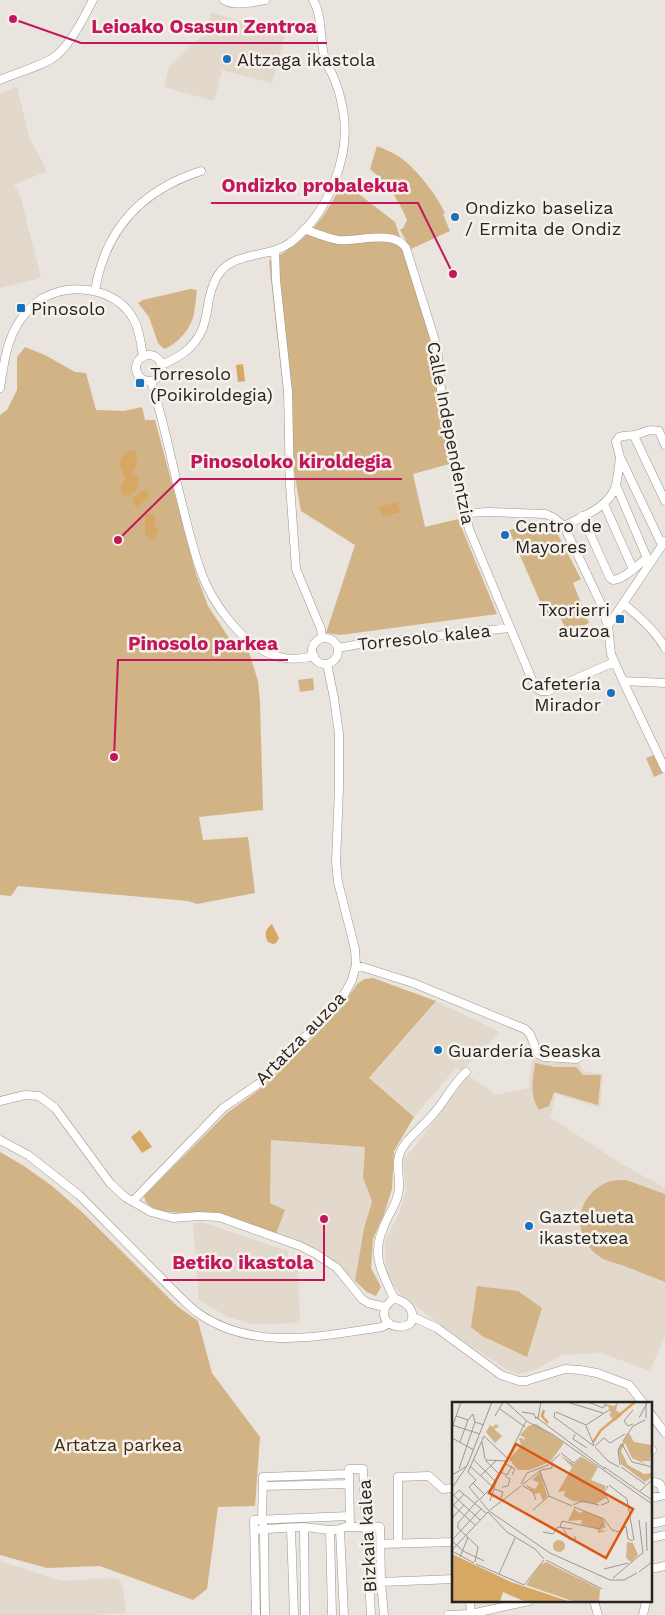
<svg xmlns="http://www.w3.org/2000/svg" width="665" height="1615" font-family="'Work Sans',sans-serif">
<style>
.built{fill:#e2d8cc}
.green{fill:#d2b385}
.water{fill:#d6a863}
.lines{fill:none;stroke-linecap:round;stroke-linejoin:round}
.minor-casing{stroke:#9b968f;stroke-width:9}
.minor{stroke:#fff;stroke-width:8}
.poi-dot{fill:#1970be;stroke:#f6f1ea;stroke-width:2}
.labels{text-anchor:middle;dominant-baseline:central;stroke-width:5;stroke-linejoin:round;paint-order:stroke}
.poi-label{font-size:18px;fill:#262421;stroke:#f6f1ea;text-anchor:start}
.street-label{font-size:18px;fill:#262421;stroke:#f6f1ea}
.park-label{font-size:18px;fill:#3f2c0d;stroke:#f6f1ea}
.inset-river{fill:none;stroke:#d6a863;stroke-width:2.5}
.inset-road{fill:none;stroke:#9b9792;stroke-width:1}
.view{fill:#de560d;fill-opacity:0.15;stroke:#de560d;stroke-width:2.5}
.inset-edge{fill:none;stroke:#262421;stroke-width:2.5}
.leader{fill:none;stroke:#c2185b;stroke-width:2}
.callout-dot{fill:#c2185b;stroke:#f6f1ea;stroke-width:2}
.callout-label{font-size:19px;text-anchor:middle;font-weight:bold;fill:#c2185b;stroke:#f6f1ea;stroke-width:5;stroke-linejoin:round;paint-order:stroke}
</style>
<rect width="100%" height="100%" fill="#e9e4dd"/>
<path class="built" d="M211 12 285 36 272 83 222 70 214 101 164 87 169 66 186 49 207 32Z
M17 86 29 137 47 171 14 185 20 195 41 278 0 288V94Z
M436 1001 500 1032 462 1070 456 1068 414 1117 369 1079Z
M532 1059 553 1063 578 1062 583 1071 603 1074 600 1108 556 1094 550 1117 620 1163 665 1188V1335L650 1371 601 1353 562 1355 535 1370 519 1374 506 1369 459 1338 402 1296 386 1275 385 1241 400 1211 406 1191 403 1159 413 1149 468 1075 496 1095 529 1088Z
M271 1140 365 1147 363 1177 372 1202 364 1228 355 1281 319 1251 276 1234 270 1203Z
M202 1222 288 1251V1268L298 1267 300 1323 253 1324 228 1317 199 1300 193 1223Z
M0 1561 61 1581 114 1578 120 1580 123 1589 126 1613 91 1615H0Z"/>
<path class="green" d="M377 146C384 149 392 152 398 156 416 168 436 194 445 213L443 214 450 231 411 249 400 230 403 228 407 220C397 196 388 186 370 169Z
M342 181 395 222 437 347 453 463 413 474 425 527 458 519 497 614 340 635 326 633 355 545 301 511 289 443 269 261C304 243 327 218 342 181Z
M190 289 197 290C196 298 195 306 194 314 191 328 178 344 164 349L158 343 149 317 138 303 143 300Z
M25 347 45 355 75 372 86 373 96 410 124 411 142 407 145 420H155L196 574 208 606 229 638 248 649 258 681 260 703 263 810 199 817 203 840 248 837 255 893 197 904 188 901 18 886 11 896 0 895V415L7 410 17 390V357Z
M536 525H547L556 531 581 579 573 583 589 623 568 634 559 615 553 617 545 613 509 530Z
M313 678 314 690 300 692 298 680Z
M654 755 663 773 654 777 646 758Z
M373 978 436 1001 369 1078 414 1117 394 1151 392 1189 384 1214 373 1239 371 1268 381 1287 376 1296 367 1292 355 1281 364 1228 372 1202 363 1177 365 1147 271 1140 270 1203 285 1210 276 1234C258 1227 240 1219 222 1214 203 1209 160 1219 147 1203 145 1202 145 1199 144 1196L227 1113 267 1084 295 1056 341 1008 357 984 364 979Z
M535 1063 555 1067H576L583 1075H601L598 1105 554 1092 549 1106 539 1110C529 1095 533 1080 535 1063Z
M0 1152 24 1166 52 1186 82 1212 177 1306 198 1321 212 1373 260 1437 255 1506 218 1507 207 1589 193 1600 100 1566 47 1568 0 1555Z
M626 1180 665 1194V1282C651 1276 636 1271 622 1265 615 1263 606 1261 600 1257 569 1236 576 1192 611 1181 616 1180 622 1180 626 1180Z
M477 1286 518 1291 542 1308 527 1357 482 1336 471 1327Z"/>
<path class="water" d="M243 364 245 381 238 382 236 365Z
M128 451H134L137 454 136 467 132 472 134 476H139L137 489 128 497 121 493V485L125 479 120 465 123 454Z
M145 491 149 492 148 498 137 507 133 504V498L141 492Z
M397 502 400 512 382 517 379 507Z
M145 514H154L155 526 159 530 153 539 145 535Z
M272 924 279 938 276 943 273 944 268 942C264 935 265 929 272 924Z
M140 1130 152 1147 142 1153 131 1137Z"/>
<g class="lines">
<g class="minor-casing">
<path id="minor" d="M224 0C236 7 252 2 265 0
M0 80C15 73 46 65 57 55 72 42 84 17 93 0
M304 229C315 233 326 238 338 240 357 242 394 229 406 248L437 347 442 400 453 463 463 505 466 513 469 529 535 687 541 691H548L614 662
M275 251 276 280 288 392 290 485 296 569 321 629 322 638
M95 291C105 229 142 190 201 171
M136 368a13 13 0 1 1 26 0a13 13 0 1 1-26 0Z
M161 365C178 358 193 349 201 332 206 323 207 309 209 299 211 290 215 278 221 271 239 251 269 258 290 243 329 213 353 153 342 105 340 95 337 85 333 76 330 69 325 63 324 55 320 39 322 14 313 0
M151 381C162 416 170 452 178 488 185 515 191 543 200 569 211 602 244 649 280 657 291 660 302 659 314 656
M0 388C4 364 6 340 21 319 26 312 35 303 43 298 73 282 117 288 134 320 140 331 141 344 143 357
M634 436 665 501
M616 485 647 558 649 559
M604 504 633 569
M466 513 490 512 546 514 554 518 564 526 601 604 608 626 611 654 623 681 665 683
M582 516 610 578 613 580C625 579 637 565 647 558
M564 526C583 516 610 507 616 485 618 476 619 466 620 457
M662 545 620 457 616 442 619 437C625 435 630 436 635 435 646 432 646 429 659 431L665 445
M624 604C639 617 655 630 665 648
M608 626 665 541
M312 651a13 13 0 1 1 26 0a13 13 0 1 1-26 0Z
M338 648 360 644 510 628
M623 681 665 769
M356 965 413 983 525 1029 530 1034 538 1054 544 1057 576 1059 586 1053
M0 1101 25 1095 39 1096 55 1108 110 1183 125 1197 151 1212 173 1218 198 1216 219 1217 300 1246 316 1254 337 1268 362 1299 368 1303 385 1307
M0 1140 28 1155 79 1195 181 1298C187 1303 192 1309 198 1313 253 1352 321 1336 382 1327L389 1323
M133 1201 223 1108 261 1082 331 1010 345 993 352 980 356 965 355 949 338 882 336 862 339 788V734L334 698 327 664
M394 1298C381 1271 371 1255 384 1226 388 1215 396 1205 398 1194 402 1182 395 1168 399 1156 403 1140 425 1125 435 1112 446 1099 453 1084 466 1072
M394 1298C406 1302 416 1309 411 1323 403 1329 386 1328 384 1315 384 1313 385 1310 385 1307Z
M413 1317 437 1328 501 1375 519 1381H526L565 1369 580 1370 597 1373 629 1385 644 1404
M651 1414 665 1433
M651 1450H652
M651 1483 655 1482 660 1484 662 1489 665 1494
M263 1486 349 1484
M651 1498 665 1495
M651 1524 665 1521
M304 1527 305 1615
M350 1527 349 1469H363L371 1615
M291 1528 294 1615
M255 1530C271 1529 287 1527 303 1527 317 1527 333 1534 345 1527H380L381 1582 384 1615
M330 1530 332 1615
M340 1530 344 1615
M651 1538 665 1535
M381 1544 454 1542
M398 1544V1477L429 1476 443 1489 454 1488
M651 1569 665 1566
M381 1582 454 1579
M470 1601 471 1614
M594 1601 598 1615
M256 1615 254 1520 349 1516
M265 1615 264 1529 262 1519 263 1477 349 1474
M448 1615 471 1614 529 1601
M643 1615 646 1601"/>
</g>
<use href="#minor" class="minor"/>
</g>
<g class="poi-dot">
<circle cx="227" cy="59" r="5"/>
<circle cx="455" cy="217" r="5"/>
<rect x="16" y="303" width="10" height="10" rx="2.5"/>
<rect x="135" y="378" width="10" height="10" rx="2.5"/>
<circle cx="505" cy="535" r="5"/>
<rect x="615" y="614" width="10" height="10" rx="2.5"/>
<circle cx="611" cy="693" r="5"/>
<circle cx="438" cy="1050" r="5"/>
<circle cx="529" cy="1226" r="5"/>
</g>
<g class="labels">
<g class="poi-label">
<text x="237" y="59">Altzaga ikastola</text>
<text x="465" y="207">Ondizko baseliza<tspan x="465" dy="21">/ Ermita de Ondiz</tspan></text>
<text x="31" y="308">Pinosolo</text>
<text x="150" y="373">Torresolo<tspan x="150" dy="21">(Poikiroldegia)</tspan></text>
<text x="515" y="525">Centro de<tspan x="515" dy="21">Mayores</tspan></text>
<text x="610" y="609" text-anchor="end">Txorierri<tspan x="610" dy="21">auzoa</tspan></text>
<text x="601" y="683" text-anchor="end">Cafetería<tspan x="601" dy="21">Mirador</tspan></text>
<text x="448" y="1050">Guardería Seaska</text>
<text x="539" y="1216">Gaztelueta<tspan x="539" dy="21">ikastetxea</tspan></text>
</g>
<g class="street-label">
<text transform="translate(451 433) rotate(79)">Calle Independentzia</text>
<text transform="translate(424 637) rotate(-6)">Torresolo kalea</text>
<text transform="translate(300 1038) rotate(-46)">Artatza auzoa</text>
<text transform="translate(367 1536) rotate(-93)">Bizkaia kalea</text>
</g>
<g class="park-label">
<text x="118" y="1444">Artatza parkea</text>
</g>
</g>
<g transform="translate(452 1402)">
<rect width="200" height="200" fill="#e9e4dd"/>
<path d="M166 0 164 8 170 13 163 19 157 13 159 11 157 8 156 4 153 5 154 2 162 4ZM44 22 47 25 42 27 50 34 43 41 34 30 38 23 41 25ZM84 22 112 41 98 60 77 68H66L57 57 69 44 67 36H71V39L73 36 68 33 76 24ZM177 31 182 40 200 43 198 59H190L180 52 195 63 180 56 173 41 169 49 176 63 192 72 199 71 200 75 193 80 169 62 166 47ZM108 53 122 62 130 55 146 65 139 78 154 84 151 90 155 95 144 102 121 99 112 94 113 89 106 90 120 65ZM88 70 95 94 91 99 88 91 83 92 72 82 83 87 87 81 80 78ZM122 106 127 111 132 109 151 116 154 125 148 128 155 129 146 131V127L129 122 130 118 116 119ZM101 144a6 6 0 1 1 12 0a6 6 0 1 1-12 0ZM175 140 181 141 186 153 179 160 174 156ZM94 160 148 187 147 200H123L74 183 88 163Z" fill="#d2b385"/>
<path d="M0 152 59 180 119 200H74L51 190 48 200H0Z" fill="#d6a863"/>
<path class="inset-river" d="M92 8 90 14 96 21M141 40 149 28 183 0M0 163 88 200"/>
<path class="inset-road" d="M54 0 76 20 100 32 200 102M115 0 151 11M136 0 151 6 154 0M48 7 73 25M181 8 172 19 176 24 181 22M70 10 82 12 84 17M103 10 102 15 142 44M104 10 134 23 157 8M4 14 16 18 21 12 23 20 32 23M43 14 51 0M84 15 153 67M187 16 195 1M194 16V0M86 17 89 0M0 23 28 32M134 24 142 43M0 26 9 0M123 32 121 37 135 46M0 36 22 48M171 39 181 24 193 18M8 40 16 18M30 40 33 57M170 42 180 60 200 65M143 44 152 36 158 41 173 32M143 45 156 59 167 65M109 51 122 61 129 55M22 58 44 80M33 58 47 72M34 58 54 59M52 61 63 67 60 73M168 63 166 49 169 42M19 65 42 86M152 65 200 98M169 65 193 82M7 67 23 20M88 69 97 94M48 70 55 73 60 64M0 73 15 64M28 74 45 58M21 81 32 92M69 82 75 71 96 63 108 52M70 83 89 68 100 66V60M157 83 175 97 182 138M71 84 81 90 84 98M50 85 56 84 58 77 53 74M0 86 15 64 40 0M42 87 51 90 49 96M188 89 200 78M0 92 28 118M97 94 120 104M0 95 7 88 34 111M28 97 39 86M38 99 45 77 74 19M0 102 23 123M121 103 130 99 147 103M149 103 157 100 152 90 156 84M0 105 12 92M122 105 152 117M38 108 69 84M81 108 97 94M37 109 98 151 158 178M37 109 17 85 24 78 16 70 32 34 55 56M36 110 55 130 83 147 92 157M0 116 12 103M152 117 160 128 168 130 174 124 176 137 181 139M187 118 191 151 188 153M194 120 195 149M108 125 110 119 147 127 152 120M111 126 117 137 123 138V134M91 130 101 132 106 125 120 127M0 138 29 107M0 139 11 149 32 159M0 148 36 110M0 149 22 161M8 155 16 135M94 158 150 187M23 160 26 145 6 126V121L26 98M24 162 72 183 92 158M152 167 176 161M187 170 200 160M47 172 63 136M161 176 188 153M158 178H172L185 171"/>
<path class="view" d="M64 42 181 107 154 156 37 91Z"/>
<rect width="200" height="200" class="inset-edge"/>
</g>
<path class="leader" d="M13 19L81 43H327M453 274L418 203H211M118 540L180 479H402M114 757L118 660H288M324 1219L324 1280H163"/>
<g class="callout-dot">
<circle cx="13" cy="19" r="5"/>
<circle cx="453" cy="274" r="5"/>
<circle cx="118" cy="540" r="5"/>
<circle cx="114" cy="757" r="5"/>
<circle cx="324" cy="1219" r="5"/>
</g>
<g class="callout-label">
<text x="204" y="33">Leioako Osasun Zentroa</text>
<text x="315" y="192">Ondizko probalekua</text>
<text x="291" y="468">Pinosoloko kiroldegia</text>
<text x="203" y="650">Pinosolo parkea</text>
<text x="243" y="1269">Betiko ikastola</text>
</g>
</svg>
